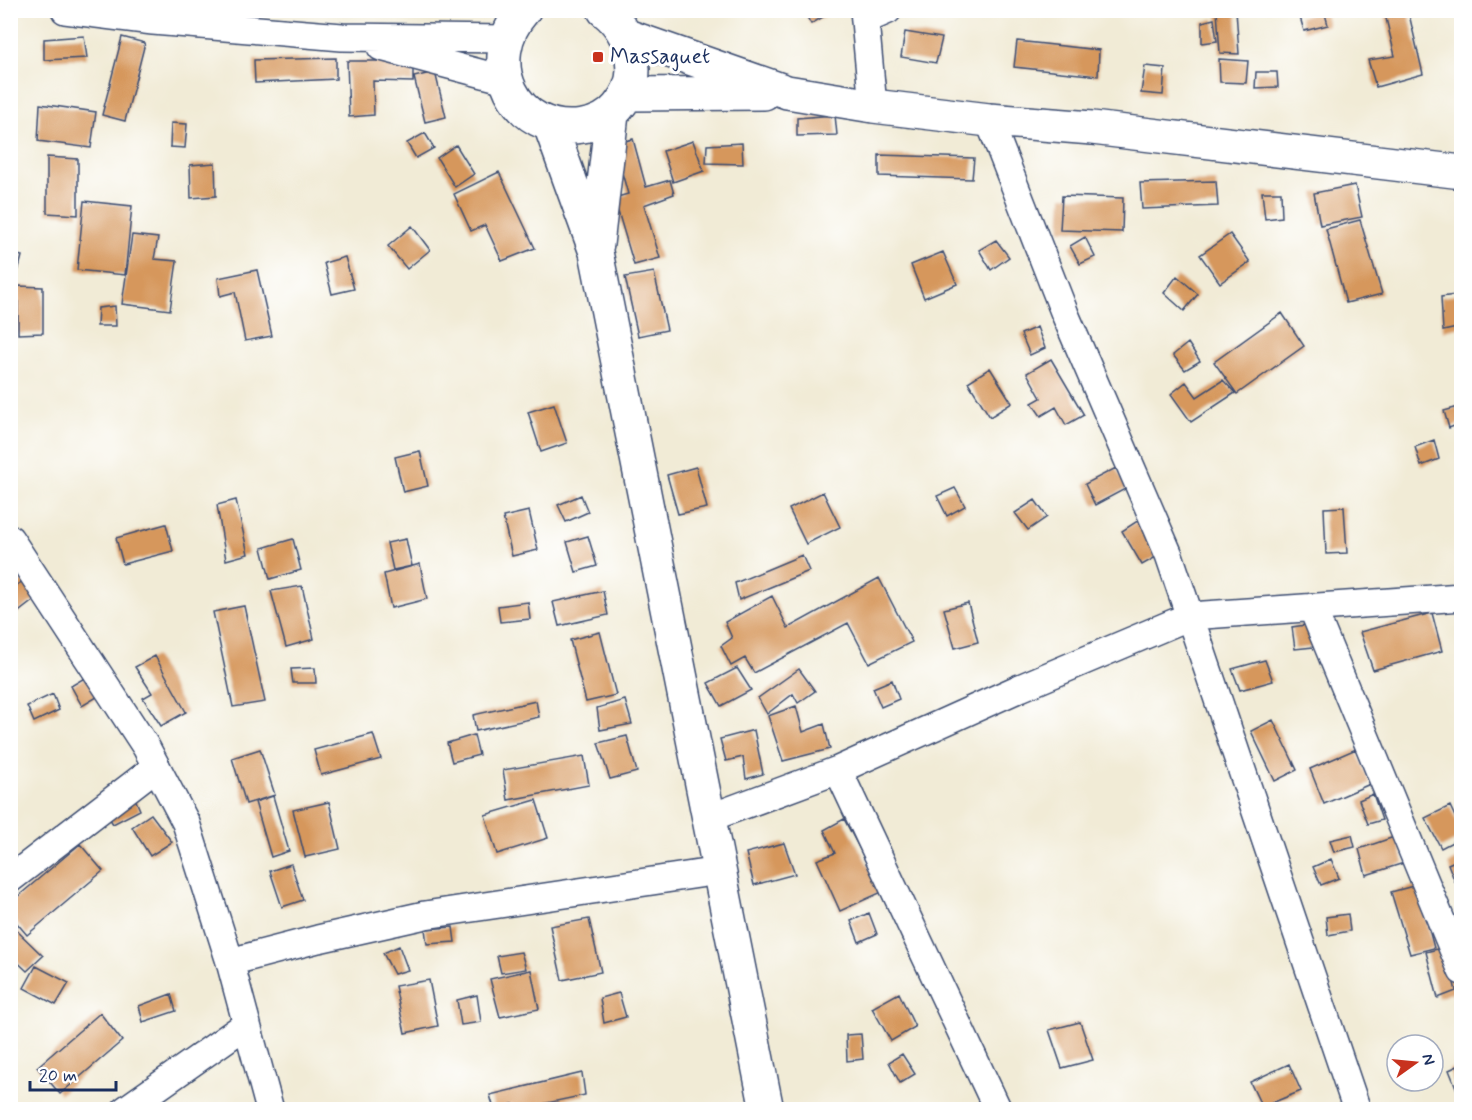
<svg xmlns="http://www.w3.org/2000/svg" width="1472" height="1120" font-family="Mynerve,sans-serif">
<style>
.building{fill:#d6975c}
.lines{fill:none;stroke-linecap:round;stroke-linejoin:round}
.minor-casing{stroke:#3b4b70;stroke-width:30}
.trunk-casing{stroke:#3b4b70;stroke-width:36}
.minor{stroke:#fff;stroke-width:27}
.trunk{stroke:#fff;stroke-width:33}
.poi-dot{fill:#c8321e;stroke:#fff;stroke-width:2}
.labels{text-anchor:middle;dominant-baseline:central;stroke-width:6;stroke-linejoin:round;paint-order:stroke}
.poi-label{font-size:22px;fill:#1b2f5e;stroke:#fff;text-anchor:start}
</style>
<rect width="100%" height="100%" fill="#fff"/>
<filter id="ink" filterUnits="userSpaceOnUse"><feTurbulence type="fractalNoise" baseFrequency=".0167" numOctaves="2"/><feDisplacementMap in="SourceGraphic" scale="12" xChannelSelector="R" yChannelSelector="G"/><feConvolveMatrix kernelMatrix="1 2 1 2 8 2 1 2 1" color-interpolation-filters="sRGB"/></filter>
<filter id="wash" filterUnits="userSpaceOnUse"><feTurbulence type="fractalNoise" baseFrequency=".008" numOctaves="4" result="noise"/><feDisplacementMap in="SourceGraphic" scale="24" xChannelSelector="R" yChannelSelector="G"/><feGaussianBlur stdDeviation="1.35" result="paint"/><feColorMatrix in="noise" values="0 0 0 0 0 0 0 0 0 0 0 0 0 0 0 0 0 1.4 0 .05"/><feComposite in="paint" operator="in"/></filter>
<g filter="url(#wash)">
<rect width="100%" height="100%" fill="#f1ebd6"/>
<g id="blocks">
<path class="building" d="M803 10H835L811 24Z
M1236 10 1239 54 1220 53 1217 11Z
M1324 10 1328 25 1304 31 1300 17Z
M1384 10H1408L1423 74 1376 87 1368 60 1395 56Z
M1214 19 1217 41 1202 43V22Z
M905 32 942 38 936 63 901 57Z
M84 36 87 58 44 60V39Z
M122 37 145 43 125 121 102 115Z
M1017 41 1099 50 1098 76 1014 67Z
M336 58V79L255 83 254 60Z
M1219 59 1248 61 1246 83 1220 82Z
M347 61H413V82L373 81 374 115 349 117Z
M1145 66 1165 68 1163 95 1141 93Z
M435 72 446 117 425 122 414 77Z
M1256 72H1277L1278 87 1255 88Z
M40 104 96 112 91 148 38 141Z
M835 115 837 135 797 136V118Z
M171 123 187 124 185 148 170 147Z
M425 133 434 148 416 158 407 143Z
M633 139 646 187 670 180 674 194 644 205 660 258 634 265 614 198 628 194 614 144Z
M693 141 704 171 673 182 663 151Z
M742 143 743 164 706 163 707 145Z
M456 145 474 174 455 187 437 158Z
M879 155 974 158 972 179 879 176Z
M47 157 78 159V215L47 213Z
M215 163 216 196 191 198 190 165Z
M499 172 535 248 502 261 485 225 471 231 454 194Z
M1216 181 1218 206 1142 209 1140 183Z
M1355 185 1362 217 1320 225 1314 193Z
M1262 192H1281L1282 217 1265 219Z
M1062 196 1123 198 1122 232 1060 230Z
M84 201 132 206 125 275 77 270Z
M1360 220 1382 294 1346 303 1326 229Z
M412 226 430 250 407 269 388 246Z
M1230 234 1250 262 1220 283 1200 255Z
M132 235 158 238 154 259 177 261 170 310 122 304Z
M1085 237 1095 257 1080 264 1070 246Z
M996 240 1009 257 991 270 979 250Z
M943 252 957 284 924 298 911 265Z
M10 253 22 256 11 299 10 298Z
M345 257 354 289 332 294 324 263Z
M257 270 272 336 245 341 235 292 220 296 218 278Z
M654 272 667 330 638 336 625 277Z
M1177 276 1198 294 1184 311 1164 293Z
M18 286 43 287V333L18 334Z
M1462 294V327L1443 331 1441 297Z
M115 306 116 326H97L98 308Z
M1282 313 1304 346 1237 394 1214 362Z
M1037 327 1045 348 1030 355 1021 334Z
M1188 343 1200 361 1185 370 1173 355Z
M1051 359 1084 415 1066 425 1056 407 1041 416 1032 403 1041 398 1027 373Z
M990 368 1012 403 990 417 968 382Z
M1223 380 1235 393 1191 422 1171 394 1186 382 1197 397Z
M554 404 567 443 541 452 528 412Z
M1462 406V423L1449 428 1444 411Z
M1434 440 1439 459 1421 466 1415 447Z
M420 451 428 486 403 492 395 457Z
M696 467 707 508 678 514 667 475Z
M1116 468 1127 488 1095 505 1085 484Z
M955 488 965 506 947 516 937 496Z
M823 492 840 527 806 544 789 509Z
M581 495 588 512 566 522 558 505Z
M236 500 248 554 226 560 217 505Z
M1035 500 1047 517 1028 530 1015 513Z
M1344 507 1347 553 1326 554 1324 508Z
M529 511 538 550 512 556 503 517Z
M1142 518 1163 553 1142 565 1122 531Z
M166 524 173 551 123 564 116 538Z
M588 536 597 566 576 572 567 542Z
M293 539 301 570 270 579 262 548Z
M406 539 412 566 393 570 387 543Z
M802 555 809 571 739 600 735 583Z
M420 564 427 599 391 608 384 574Z
M31 576 43 593 16 614 10 606V589Z
M879 578 912 642 869 663 848 623 754 673 745 658 731 666 721 646 732 638 725 622 772 596 788 628Z
M302 586 314 639 286 647 271 591Z
M603 591 608 615 559 626 553 602Z
M528 602 530 619 500 622 498 606Z
M968 603 978 642 955 648 944 609Z
M244 606 265 702 233 707 213 612Z
M1432 613 1442 651 1373 670 1360 632Z
M1312 624 1313 647 1295 649 1292 627Z
M600 632 616 695 586 702 570 640Z
M155 656 186 712 161 726 143 698 152 693 135 667Z
M1265 660 1273 681 1240 690 1232 669Z
M315 668 316 683H293L291 669Z
M737 668 751 690 721 706 708 683Z
M799 669 815 691 798 703 793 694 767 714 758 698Z
M86 677 97 697 82 706 71 686Z
M892 680 899 699 881 707 873 688Z
M53 694 59 710 34 722 27 706Z
M625 700 632 724 600 730 597 708Z
M536 701 539 717 476 731 473 715Z
M796 706 803 732 824 724 830 749 783 761 768 716Z
M1273 720 1297 770 1275 781 1251 731Z
M754 730 763 774 746 779 743 757 726 761 720 739Z
M373 734 381 759 321 775 314 750Z
M474 735 479 755 452 762 447 743Z
M627 736 637 772 610 779 598 743Z
M260 749 275 795 246 804 232 758Z
M1356 749 1370 784 1324 804 1310 769Z
M584 756 589 785 508 800 503 770Z
M1373 794 1382 820 1368 824 1359 800Z
M134 796 140 810 113 824 105 811Z
M273 796 289 851 271 857 255 802Z
M536 800 548 838 497 854 485 815Z
M329 802 340 849 305 857 293 810Z
M1450 806 1462 832V837L1441 848 1425 818Z
M151 814 172 842 150 856 132 827Z
M844 819 882 892 840 911 817 860 835 853 824 830Z
M1352 835 1355 847 1334 852 1330 840Z
M1397 836 1404 863 1366 875 1359 849Z
M784 843 795 874 754 885 746 853Z
M80 844 103 871 27 935 10 915V903Z
M1462 858V880L1455 882 1448 864Z
M1331 859 1339 878 1321 885 1313 867Z
M291 864 303 900 282 907 270 871Z
M1417 885 1434 948 1410 954 1391 892Z
M869 913 877 934 859 942 851 921Z
M1348 914 1350 931 1328 935 1326 917Z
M589 919 601 972 562 980 550 926Z
M10 924 43 956 27 971 10 955Z
M453 927 455 942 427 944 425 929Z
M399 946 408 970 394 974 383 953Z
M1445 947 1456 991 1438 998 1426 952Z
M521 952 526 969 501 973 497 956Z
M36 966 69 983 56 1005 24 988Z
M531 970 539 1009 500 1017 490 979Z
M429 980 438 1026 405 1033 395 986Z
M619 993 626 1017 604 1023 600 998Z
M899 993 915 1027 891 1041 872 1008Z
M171 994 176 1011 143 1022 139 1006Z
M477 995 481 1022 461 1025 457 1000Z
M100 1013 122 1041 60 1094 37 1067Z
M1080 1022 1093 1060 1062 1068 1049 1030Z
M861 1034 863 1059 847 1061 846 1035Z
M902 1054 915 1074 900 1083 889 1062Z
M1289 1064 1301 1091 1262 1107 1250 1082Z
M1462 1064V1100H1461L1449 1070Z
M582 1073 585 1095 542 1104 543 1110H515L513 1104 494 1109 490 1095Z"/>
</g>
</g>
<g filter="url(#ink)">
<use href="#blocks" fill-opacity="0" stroke="#3b4b70" stroke-width="1.5"/>
<g class="lines">
<g class="minor-casing">
<path id="minor" d="M65 10 153 21 342 37 506 39
M864 10 873 106
M865 20 888 10
M381 47 506 80
M989 120 1065 314 1169 555 1357 1110
M10 539 146 747 186 823 230 962 270 1110
M1312 607 1462 971
M838 770 998 1110
M709 818 838 770 1020 688 1190 616 1462 597
M10 879 156 767
M230 962 318 939 425 915 719 871
M125 1110 247 1024"/>
</g>
<g class="trunk-casing">
<path id="trunk" d="M524 10C479 60 514 137 583 126 597 124 609 118 618 107 627 96 633 84 633 70 632 45 624 26 604 10
M627 36 787 92 873 106 989 120 1092 128 1462 172
M628 94 764 93
M550 125 596 252 767 1110
M597 244 612 114"/>
</g>
<use href="#minor" class="minor"/>
<use href="#trunk" class="trunk"/>
</g>
</g>
<rect class="poi-dot" x="592" y="51" width="12" height="12" rx="3"/>
<g class="labels">
<g class="poi-label">
<text x="610" y="57">Massaguet</text>
</g>
</g>
<rect width="1472" height="1120" fill="none" stroke="#fff" stroke-width="36"/>
<g transform="translate(1415 1063) rotate(75)"><circle r="28" fill="#ffffff" stroke="#a4acbf" stroke-width="1.5"/>
<path d="M0-4.5L10 22L0 15L-10 22Z" fill="#c8321e"/>
<text y="-9" font-size="16" font-weight="bold" text-anchor="middle" fill="#1b2f5e">N</text>
</g>
<path d="M30 1081v9h86v-9" fill="none" stroke="#1b2f5e" stroke-width="3"/>
<text x="39" y="1081" font-size="18" fill="#1b2f5e" stroke="#ffffff" stroke-width="4.5" paint-order="stroke">20 m</text>
</svg>
